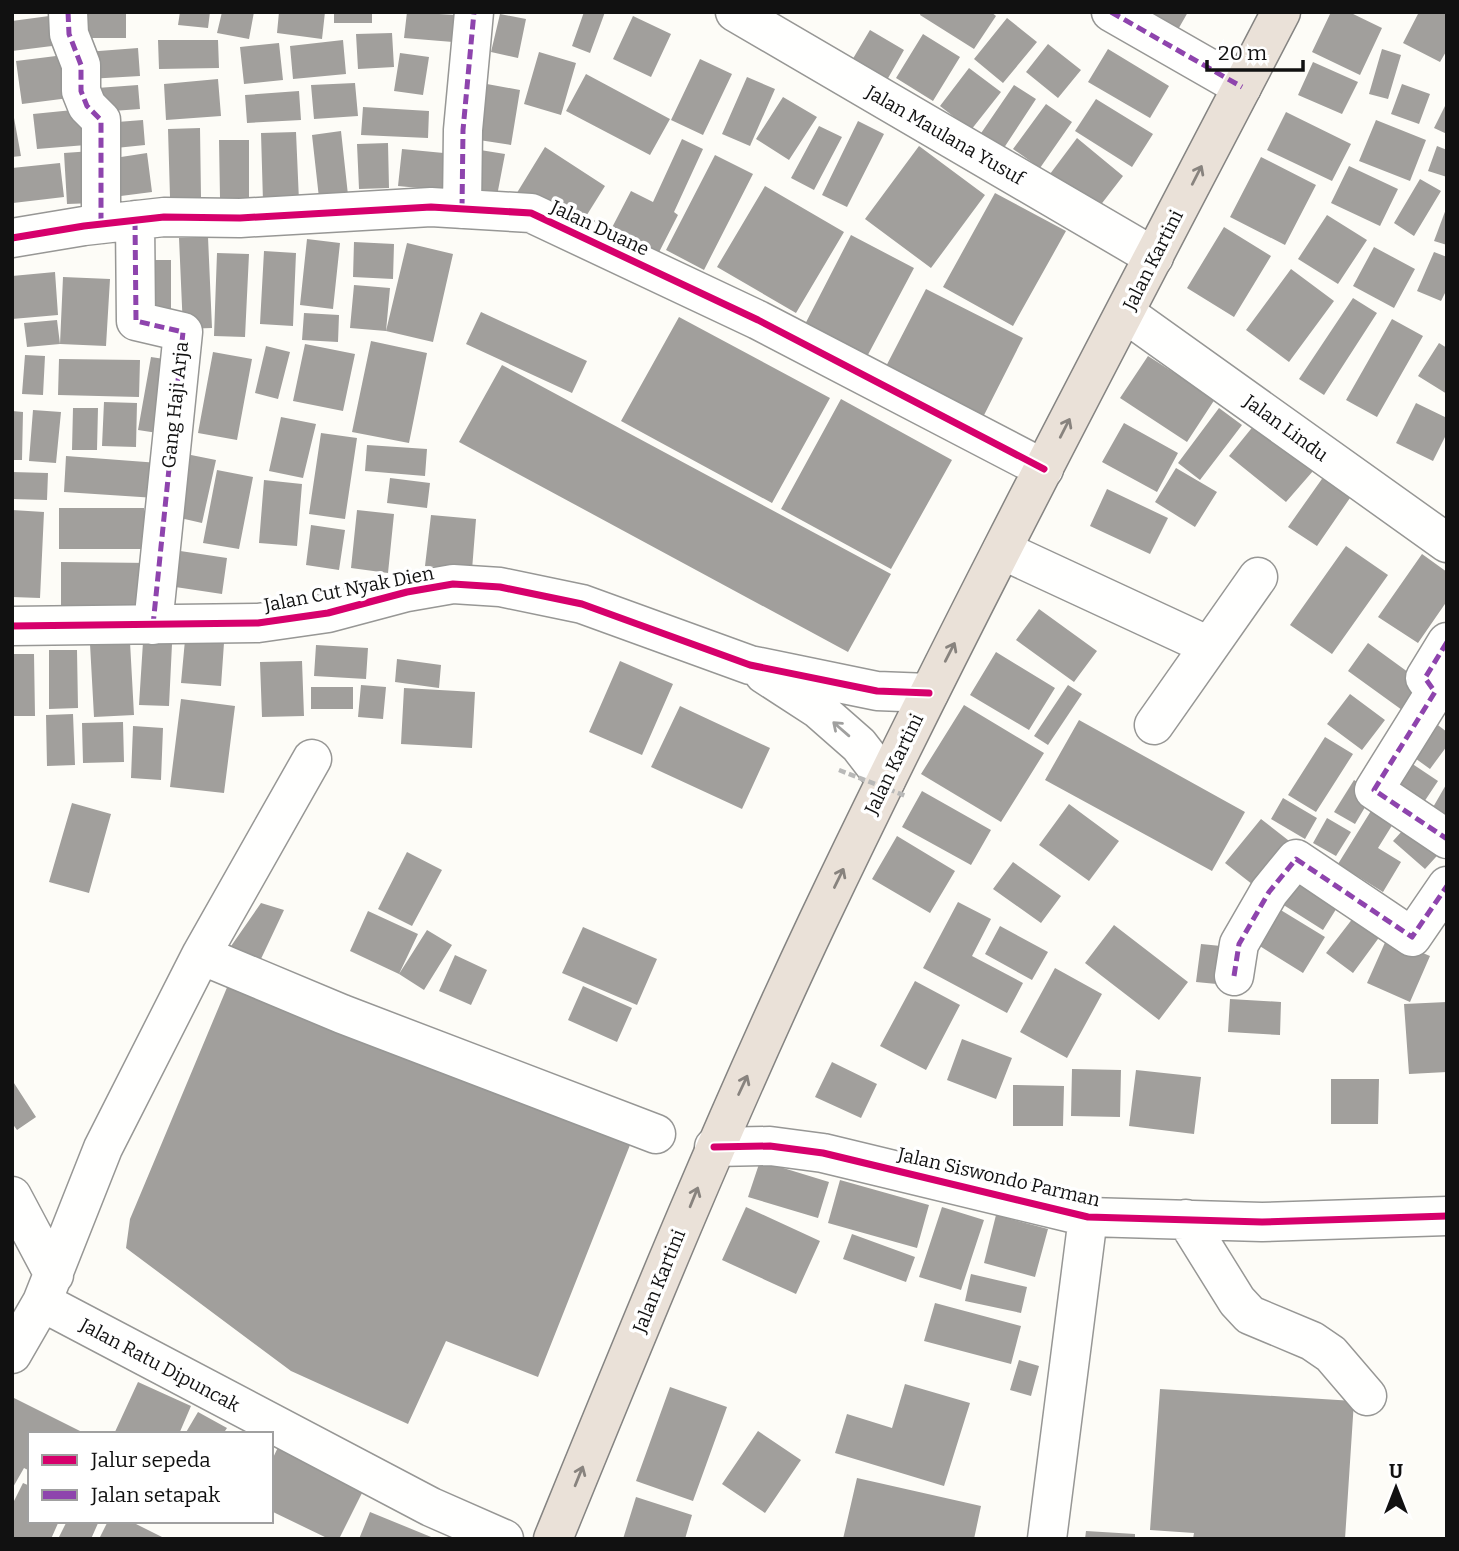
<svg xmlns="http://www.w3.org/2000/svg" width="1459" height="1551" font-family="Bitter,serif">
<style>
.building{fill:#a19f9c}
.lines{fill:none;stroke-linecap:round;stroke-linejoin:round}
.minor-casing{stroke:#979795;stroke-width:41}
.highway-casing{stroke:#858482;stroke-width:41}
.minor{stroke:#fffffe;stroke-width:38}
.highway{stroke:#eae1d8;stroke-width:38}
.path-bridge{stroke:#b9b9b8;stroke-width:4.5;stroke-dasharray:7 3.5;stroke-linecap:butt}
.quiet{stroke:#8e44ad;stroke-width:5;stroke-dasharray:10 5;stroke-linecap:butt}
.cycleway-casing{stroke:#fff;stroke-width:11}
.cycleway{stroke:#d6006c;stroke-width:7}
.oneway{stroke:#88837e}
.oneway2{stroke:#a0a09f}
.labels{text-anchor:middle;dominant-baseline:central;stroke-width:7;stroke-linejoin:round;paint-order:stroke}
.street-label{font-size:19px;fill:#111;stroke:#fff}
</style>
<rect width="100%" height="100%" fill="#fdfcf7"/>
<path class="building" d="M85 12H126V38H85Z
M180 12H210L208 28 178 25Z
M222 12H254L249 39 217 33Z
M279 12H325L322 39 277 33Z
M334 12H372V23H334Z
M407 12 455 15 453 42 404 38Z
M584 12H605L590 53 572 46Z
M921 12H991L996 16 974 49 920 15Z
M1123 12H1188L1172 40Z
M1331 12H1349L1382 28 1360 75 1312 52Z
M1419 12H1447V50L1440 62 1403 43Z
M64 14 68 44 12 51V21Z
M500 14 526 19 518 58 491 52Z
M633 16 671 34 651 77 613 59Z
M1007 18 1037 42 1003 83 974 59Z
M870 30 904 50 883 87 848 67Z
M392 33 394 67 358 69 356 34Z
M923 34 960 57 933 101 896 78Z
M158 40H218L219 68 159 69Z
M343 40 346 74 293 79 290 46Z
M279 43 283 80 244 84 240 47Z
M1048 44 1081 70 1058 98 1026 72Z
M138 48 140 76 88 79 86 52Z
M1108 49 1169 86 1150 118 1088 82Z
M1382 49 1401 55 1388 99 1369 94Z
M539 52 576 63 561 115 524 104Z
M400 53 429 57 423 95 394 91Z
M72 54 77 97 22 104 16 61Z
M700 59 732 74 703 135 671 120Z
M1313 62 1358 82 1342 114 1298 95Z
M969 68 1001 92 971 130 940 106Z
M586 74 670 119 650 155 566 111Z
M747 77 775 89 750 146 722 134Z
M218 79 221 116 166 120 164 84Z
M476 82 520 90 511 145 466 138Z
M355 83 358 116 314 119 311 85Z
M1402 84 1430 94 1419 124 1391 114Z
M138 85 140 109 99 112 97 88Z
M1014 85 1036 99 998 157 975 142Z
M299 91 301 120 247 123 245 95Z
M783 97 817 117 789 160 756 139Z
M1096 99 1153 134 1132 167 1075 131Z
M1447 102V134L1434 128Z
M1046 104 1072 122 1040 168 1013 149Z
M12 107 21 156 12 157Z
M363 107 429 111 428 138 361 135Z
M83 109 86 145 37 149 33 114Z
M1286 112 1351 144 1332 181 1267 150Z
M143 120 145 145 106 149 104 123Z
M1376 120 1426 140 1410 181 1359 161Z
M858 121 884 134 847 207 822 195Z
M819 126 842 137 814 190 791 178Z
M200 128 201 197H170L168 129Z
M341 131 348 195 319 198 312 135Z
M296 132 299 201 263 202 261 133Z
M1077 138 1123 176 1096 211 1050 174Z
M682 139 703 149 674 212 678 215 653 264 605 241 631 191 653 202Z
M219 140H249V198H220Z
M388 143 389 188 359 189 357 144Z
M919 146 985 195 931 268 865 219Z
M1437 146 1447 150V177L1428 171Z
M545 147 605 186 575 234 515 196Z
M402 149 454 154 451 191 398 186Z
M474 149 505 154 496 201 466 196Z
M92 151 95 203 67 204 64 153Z
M147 153 152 192 113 197 108 159Z
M715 155 753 174 704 270 666 250Z
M1261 157 1316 185 1285 245 1230 217Z
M60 163 64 197 13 203 12 168Z
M1349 166 1398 189 1380 226 1331 203Z
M1420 179 1441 191 1414 236 1394 223Z
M765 186 844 232 796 313 717 267Z
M995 193 1066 231 1013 326 943 287Z
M1446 209H1447V245L1434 241Z
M1327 215 1367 240 1338 284 1298 259Z
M1224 227 1271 256 1234 317 1187 288Z
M851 235 914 268 862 366 800 334Z
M208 237 212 328 183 329 179 238Z
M307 239 340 243 333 309 300 305Z
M354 242 394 244 393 279 353 277Z
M407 243 453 254 433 342 386 331 350 328 354 285 390 288 386 331Z
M1374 247 1415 269 1394 308 1353 286Z
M264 251 296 253 293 326 260 324Z
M1434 252 1447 257V289L1441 301 1417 291Z
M217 253 249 254 245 337 214 336Z
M147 260H171V317H147Z
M1291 269 1334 301 1289 362 1246 330Z
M55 272 58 315 12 319V276Z
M63 277 110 279 106 346 60 344Z
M926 289 1023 338 979 425 881 376Z
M1353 298 1377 313 1324 395 1299 379Z
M481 312 587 361 572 393 466 344Z
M304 313 339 315 338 342 302 340Z
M679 317 830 398 772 503 621 421Z
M1392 319 1423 336 1377 417 1346 400Z
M57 320 60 344 27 347 24 323Z
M371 341 427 353 409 443 352 432Z
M1439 343 1447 348V394L1418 376Z
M305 344 355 354 343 411 293 401Z
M266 346 290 352 278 399 255 393Z
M213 352 252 359 237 440 198 433Z
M25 355 45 356 43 395 22 394Z
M1148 356 1215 399 1187 442 1120 398Z
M151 357 177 361 164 434 138 430Z
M59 359 140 360 139 397 58 395Z
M502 365 891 574 848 652 459 442Z
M841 399 952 460 891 569 781 509Z
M104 402 137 403 136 447 102 446Z
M1416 403 1447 418V433L1433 461 1396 443Z
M73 408H98L97 450H72Z
M1219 408 1242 425 1200 480 1178 463Z
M33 410 61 412 56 463 29 461Z
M12 411 23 412 22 460H12Z
M281 417 316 424 303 478 269 471Z
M1124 423 1178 453 1157 492 1102 462Z
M1255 424 1313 471 1286 502 1229 456Z
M321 433 357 438 345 519 309 514Z
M367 445 427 449 425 476 365 471Z
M181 453 216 460 202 523 167 515Z
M66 456 159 463 156 498 64 492Z
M1176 468 1217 492 1195 527 1155 502Z
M217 470 253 477 239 549 203 543Z
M12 472 48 473 47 500 12 499Z
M1324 476 1352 495 1317 546 1288 527Z
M390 478 430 483 427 508 387 503Z
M264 480 302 484 297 546 259 543Z
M1107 489 1168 518 1150 554 1090 526Z
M59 508H144V549H59Z
M12 510 44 512 40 598 12 597Z
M357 510 394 514 388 573 351 568Z
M431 515 476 519 472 570 425 566Z
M311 525 345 530 339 570 306 565Z
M1346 546 1388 575 1332 654 1290 625Z
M167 549 227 558 222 594 162 585Z
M1422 554 1447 572V601L1418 643 1378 617Z
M61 562 152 563V607L61 606Z
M1039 609 1097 651 1074 682 1016 640Z
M185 640 224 643 221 686 181 683Z
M130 642 134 715 94 717 90 644Z
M143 642 172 644 169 706 139 705Z
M1368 643 1423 683 1402 710 1348 671Z
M316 645 368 648 366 679 314 676Z
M49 650H77L78 708 49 709Z
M996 652 1055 688 1029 730 970 695Z
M12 654H34L35 716H12Z
M397 659 441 665 439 688 395 682Z
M302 661 304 716 262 717 260 662Z
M620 661 673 684 642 755 589 732Z
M361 685 386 687 383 719 358 717Z
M1068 685 1082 694 1048 745 1034 736Z
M311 687H353V709H311Z
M404 688 475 692 472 748 401 744Z
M1350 694 1385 720 1362 750 1327 724Z
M181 699 235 706 224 793 170 787Z
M964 705 1044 753 1001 822 921 774Z
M680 706 770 748 742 809 651 767Z
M73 714 75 765 47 766 46 715Z
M1426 716 1447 732V746L1430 769 1401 748Z
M1079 720 1245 812 1212 871 1045 780Z
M123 722 124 762 83 763 82 723Z
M133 726 163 728 161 780 131 778Z
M1325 737 1353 754 1316 812 1288 795Z
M1399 755 1438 781 1420 808 1381 782Z
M1354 780 1374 792 1355 824 1334 812Z
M1447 783V817L1432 809Z
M922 791 991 830 971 865 902 827Z
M1283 798 1317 818 1305 839 1271 819Z
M1379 798 1401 811 1378 848 1401 862 1383 892 1338 864Z
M72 803 111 814 89 893 49 882Z
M1069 804 1119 841 1089 881 1039 845Z
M1327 818 1351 832 1336 856 1313 843Z
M1261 819 1302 851 1266 895 1225 863Z
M1413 819 1445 847 1425 869 1393 841Z
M897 836 955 871 930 913 872 879Z
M407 852 442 870 412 926 378 909Z
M1013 862 1061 896 1041 923 993 889Z
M1304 870 1345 895 1323 930 1282 904Z
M958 902 991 919 972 956 1023 983 1007 1013 923 968Z
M261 903 284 910 260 961 229 949Z
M1269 903 1325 937 1303 973 1247 938Z
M1360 909 1386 928 1353 973 1326 953Z
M368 911 418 934 399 974 350 951Z
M1114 925 1188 982 1159 1020 1085 963Z
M1000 926 1048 952 1032 980 985 954Z
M583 927 657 959 637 1005 562 973Z
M427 930 452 945 424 990 399 974Z
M1387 938 1430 956 1410 1002 1367 983Z
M1201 944 1231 947 1227 985 1196 982Z
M455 955 487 970 471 1005 439 991Z
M1055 968 1102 994 1067 1058 1020 1032Z
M231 978 632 1140 538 1377 446 1341 408 1424 291 1371 126 1248 130 1219Z
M915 981 960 1005 926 1070 880 1046Z
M583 986 632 1008 617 1042 568 1020Z
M1230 999 1281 1002 1280 1035 1228 1032Z
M1447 1002V1072L1409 1074 1404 1004Z
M962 1039 1012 1058 996 1099 947 1080Z
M832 1062 877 1084 861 1118 815 1097Z
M1072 1069 1121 1070 1120 1117 1071 1116Z
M1136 1070 1201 1077 1194 1134 1129 1126Z
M1331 1079H1379L1378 1124H1331Z
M12 1080 36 1117 17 1130 12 1123Z
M1013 1085 1064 1086 1063 1126H1013Z
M760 1161 829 1182 818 1218 748 1197Z
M840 1180 929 1205 917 1248 828 1223Z
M746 1207 820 1241 796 1294 722 1260Z
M942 1207 984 1220 961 1290 919 1277Z
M996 1215 1048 1229 1035 1277 984 1263Z
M852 1234 915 1257 906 1282 843 1259Z
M971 1274 1027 1287 1021 1313 965 1301Z
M935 1303 1021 1326 1011 1364 924 1341Z
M1019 1360 1039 1366 1031 1396 1010 1390Z
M138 1382 191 1406 179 1434H114Z
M905 1384 970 1403 944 1486 835 1453 847 1414 892 1428Z
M670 1387 727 1407 693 1501 636 1481Z
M1160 1389 1354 1401 1345 1539H1193L1194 1533 1150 1530Z
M12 1397 86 1434H30V1471L24 1468 12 1489Z
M198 1412 227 1428 223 1434H185Z
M758 1431 801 1460 765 1513 722 1484Z
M280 1443 366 1485 339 1539H329L271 1511V1462Z
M857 1478 981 1506 974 1539H843Z
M23 1483 30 1486V1521H59L51 1539H12V1505Z
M636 1497 692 1515 685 1539H623Z
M370 1512 436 1539H359Z
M67 1521H99L91 1539H58Z
M108 1521H130L166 1539H99Z
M1086 1531 1135 1534V1539H1085Z"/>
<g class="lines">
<g class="minor-casing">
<path id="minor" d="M68 12 69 34 81 65V91L87 106 101 120V224
M735 12 1154 257
M1111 12 1242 87
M462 209 463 130 474 12
M135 220 136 321 183 332 153 625
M12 238 84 226 164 217 240 218 431 207 531 213 758 320 1044 469
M1125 313 1447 543
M1002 550 1209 646
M12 626 258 623 328 613 407 592 453 584 500 587 582 604 750 665 877 691 929 693
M1447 642 1425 678 1435 692 1374 790 1447 839
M764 674 818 709 859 745 886 780
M1154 725 1258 577
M201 955 342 1014 656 1134
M1234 976 1239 944 1269 892 1296 859 1412 937 1447 886
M714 1147 770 1146 823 1153 1088 1217 1262 1222 1447 1216
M12 1196 54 1275
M1186 1219 1237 1301 1250 1315 1312 1341 1331 1354 1367 1396
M42 1302 431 1507 504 1539
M12 1354 42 1302 103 1148 201 955 312 759
M1047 1539 1088 1217"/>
</g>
<g class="highway-casing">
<path id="highway" d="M553 1539C638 1331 722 1124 818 921 964 614 1124 314 1281 12"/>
</g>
<use href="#minor" class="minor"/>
<use href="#highway" class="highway"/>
<path class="path-bridge" d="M839 770 906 796"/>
<path class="quiet" d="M68 12 69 34 81 65V91L87 106 101 120V224
M1111 12 1242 87
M462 209 463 130 474 12
M135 220 136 321 183 332 153 625
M1447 642 1425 678 1435 692 1374 790 1447 839
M1234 976 1239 944 1269 892 1296 859 1412 937 1447 886"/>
<g class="cycleway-casing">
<path id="cycleway" d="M12 238 84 226 164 217 240 218 431 207 531 213 758 320 1044 469
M12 626 258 623 328 613 407 592 453 584 500 587 582 604 750 665 877 691 929 693
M714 1147 770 1146 823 1153 1088 1217 1262 1222 1447 1216"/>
</g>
<use href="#cycleway" class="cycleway"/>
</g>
<defs><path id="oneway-shaft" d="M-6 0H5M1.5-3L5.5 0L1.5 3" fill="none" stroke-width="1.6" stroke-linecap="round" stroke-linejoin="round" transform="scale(1.75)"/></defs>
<g class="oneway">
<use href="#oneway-shaft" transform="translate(1197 175) rotate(-63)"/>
<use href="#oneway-shaft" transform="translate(1065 428) rotate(-63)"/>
<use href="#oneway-shaft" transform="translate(950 652) rotate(-63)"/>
<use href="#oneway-shaft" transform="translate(839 878) rotate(-64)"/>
<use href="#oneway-shaft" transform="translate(743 1085) rotate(-65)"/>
<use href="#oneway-shaft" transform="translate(694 1197) rotate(-68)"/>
<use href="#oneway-shaft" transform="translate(579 1476) rotate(-68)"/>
</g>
<use class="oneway2" href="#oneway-shaft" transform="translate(841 729) rotate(-139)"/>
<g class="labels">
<g class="street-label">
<text transform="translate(945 135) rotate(30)">Jalan Maulana Yusuf</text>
<text transform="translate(600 228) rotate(25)">Jalan Duane</text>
<text transform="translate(1153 260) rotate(-63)">Jalan Kartini</text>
<text transform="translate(175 405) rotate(-84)">Gang Haji Arja</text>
<text transform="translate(1286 428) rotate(36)">Jalan Lindu</text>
<text transform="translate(349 589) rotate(-11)">Jalan Cut Nyak Dien</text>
<text transform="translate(894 764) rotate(-64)">Jalan Kartini</text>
<text transform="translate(999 1177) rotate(13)">Jalan Siswondo Parman</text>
<text transform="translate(659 1281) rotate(-68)">Jalan Kartini</text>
<text transform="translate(160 1365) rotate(28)">Jalan Ratu Dipuncak</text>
</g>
</g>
<rect width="1459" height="1551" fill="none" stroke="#111111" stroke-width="28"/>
<rect x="28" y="1432" width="245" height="91" fill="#ffffff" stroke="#a0a0a0" stroke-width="2"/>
<rect x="42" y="1455" width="35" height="10" fill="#d6006c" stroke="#a0a0a0" stroke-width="2"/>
<text x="91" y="1467" font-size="21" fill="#111111">Jalur sepeda</text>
<rect x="42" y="1490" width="35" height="10" fill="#8e44ad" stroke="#a0a0a0" stroke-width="2"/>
<text x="91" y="1502" font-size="21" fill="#111111">Jalan setapak</text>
<g transform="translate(1396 1488)" stroke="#ffffff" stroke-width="5" paint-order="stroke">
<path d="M0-5L12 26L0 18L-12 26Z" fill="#111111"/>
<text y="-10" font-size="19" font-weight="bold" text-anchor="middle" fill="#111111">U</text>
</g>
<path d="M1207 60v10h96v-10" fill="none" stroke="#111111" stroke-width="3.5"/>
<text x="1218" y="60" font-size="21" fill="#111111" stroke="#ffffff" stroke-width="5" paint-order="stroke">20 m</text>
</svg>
